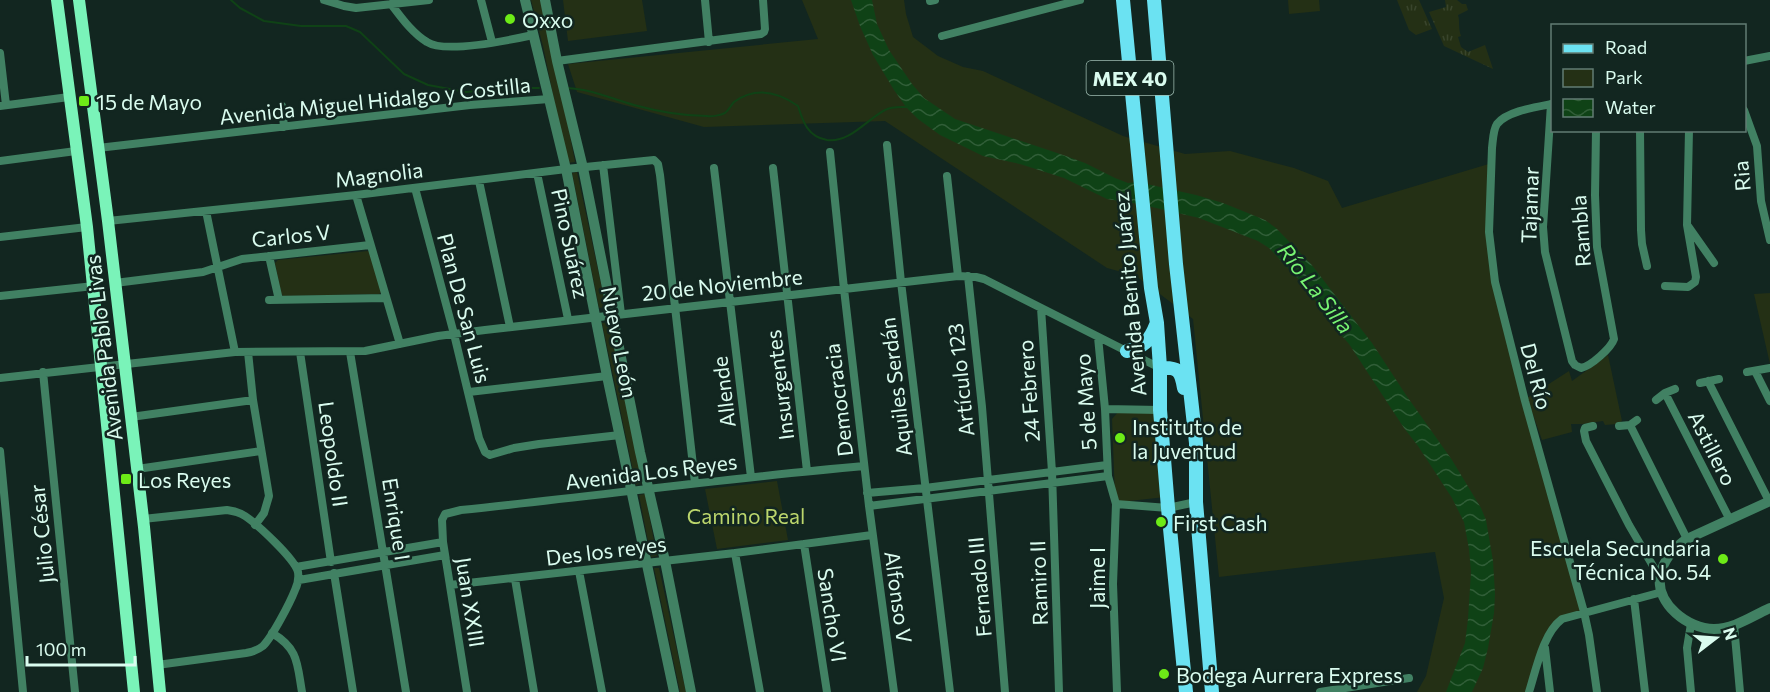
<svg xmlns="http://www.w3.org/2000/svg" width="1770" height="692" font-family="Commissioner,sans-serif">
<style>
.grass{fill:url(#grass-tufts)}
.park{fill:#243015}
.water{fill:url(#water-waves)}
.lines{fill:none;stroke-linecap:round;stroke-linejoin:round}
.stream{stroke:#0f4216;stroke-width:2}
.minor{stroke:#418163;stroke-width:8}
.tertiary{stroke:#418163;stroke-width:10}
.secondary{stroke:#7af3b9;stroke-width:12}
.primary{stroke:#6be2f2;stroke-width:14}
.poi-dot{fill:#6deb17;stroke:#122620;stroke-width:2}
.labels{text-anchor:middle;dominant-baseline:central;stroke-width:5;stroke-linejoin:round;paint-order:stroke}
.shield{fill:#122620;stroke:#9ebcb1;stroke-width:1.5}
.shield-label{font-size:20px;font-weight:bold;fill:#dafcef}
.poi-label{font-size:21px;fill:#dafcef;stroke:#122620;text-anchor:start}
.street-label{font-size:21px;fill:#dafcef;stroke:#122620}
.park-label{font-size:21px;fill:#bcd66c;stroke:#122620}
.water-label{font-size:22px;font-style:italic;fill:#77f372;stroke:#122620}
</style>
<defs>
<pattern id="grass-tufts" width="24" height="20" patternUnits="userSpaceOnUse" patternTransform="scale(1.5)"><rect width="24" height="20" fill="#243015"/><path d="M3 7l-1-3M5 7V3M7 7l1-3M15 17l-1-3M17 17v-4M19 17l1-3" fill="none" stroke="#39452c"/></pattern>
<pattern id="water-waves" width="16" height="10" patternUnits="userSpaceOnUse" patternTransform="scale(1.5)"><rect width="16" height="10" fill="#0f4216"/><path d="M0 5q4-4 8 0t8 0" fill="none" stroke="#315e38"/></pattern>
</defs>
<rect width="100%" height="100%" fill="#122620"/>
<path class="grass" d="M1397 0H1419L1432 29 1416 35 1409 30Z
M1445 0H1457L1462 4H1466L1468 10 1458 15C1460 22 1458 28 1461 36L1458 37 1461 47 1468 52 1485 45 1493 69 1444 46 1429 12 1446 7Z"/>
<path class="park" d="M531 0H544L575 162 567 163 543 46Z
M563 0H642L647 31 568 41Z
M802 0H904L906 14 913 37 938 56 963 67 983 71 1123 136 1185 154 1230 151 1294 168 1328 181 1342 208 1492 163 1489 232 1495 282 1584 612 1555 624 1529 692H1417L1426 676 1444 598 1435 552 1219 577 1193 319 1136 276 1107 268 885 121 704 127 577 92 568 64 818 39Z
M1288 0H1319L1320 11 1289 14Z
M577 172 606 307 599 308 572 173Z
M368 251 372 255 383 291 379 294 283 296 281 293 275 263 278 260Z
M1770 293V364L1754 294Z
M610 322 642 483 636 485 602 323Z
M1608 355 1622 421 1617 424 1605 425 1603 421 1583 424H1571L1572 432 1542 440 1527 398 1569 371 1572 381Z
M1160 411 1165 497 1120 502 1115 497 1112 419 1118 412Z
M777 481 788 540 717 549 705 489Z
M645 494 657 556 651 557 639 495Z
M654 568H659L686 692H680Z"/>
<path class="water" d="M851 0H872L877 24 889 50 912 84 924 98 955 119 1066 156 1085 163 1115 178 1128 183 1138 182 1196 195 1223 203 1265 220 1276 228 1311 264 1372 343 1406 395 1452 460 1481 508 1486 520 1493 561 1495 594 1494 613 1488 648 1483 668 1472 692H1446L1465 643 1468 619 1471 572 1469 549 1464 522 1452 498 1418 446 1404 428 1349 344 1333 326 1306 287 1269 248 1258 241 1199 218 1139 204 1107 199 1064 178 1020 164 983 156 940 135 918 119 906 107 894 90 873 55 860 26Z"/>
<g class="lines">
<path class="stream" d="M231 0 240 8 264 21 301 26H346L360 32 404 74 428 85 466 92 511 88H539
M567 88C591 89 612 99 634 105 656 111 685 116 707 116 712 117 721 115 725 113 729 110 731 105 734 102 756 86 778 92 798 106 803 122 808 137 827 140 850 143 866 120 885 110 892 106 901 107 908 107"/>
<path class="minor" d="M324 0 344 6 356 8 429 0
M481 0 492 42
M705 0 709 42
M930 1 935 0
M391 4C401 17 412 33 427 42 445 54 510 40 533 35
M942 36 1080 0
M0 53 6 105
M557 61 761 34 764 32 765 29 763 0
M1744 61 1770 56
M1551 104 1543 227 1545 252 1572 361 1575 365 1581 368C1591 366 1611 348 1614 339L1597 247 1595 195 1596 130
M1552 104C1537 107 1507 111 1497 124 1493 130 1493 140 1492 148L1489 232 1495 282 1525 401 1584 612 1589 635 1597 692
M0 106 69 97
M282 106 284 127
M1744 110 1757 146 1761 201 1770 240
M1640 130 1641 230 1642 244 1647 266
M887 145 901 282 950 692
M98 148 470 105 549 99
M830 152 844 289 869 506 894 692
M0 161 76 151
M603 165 621 314
M714 168 751 477
M773 168 807 471
M537 173 568 319
M947 176 958 276
M479 181 510 327
M415 188 454 334 479 438 485 452 490 455 514 448 539 444 620 435
M356 195 400 344
M206 211 235 352
M108 221 356 195 566 169 654 160 658 164 660 175 695 483
M1688 226 1714 263
M0 237 87 227
M269 256 279 300
M968 276 982 407 1005 692
M115 283 203 272 242 259 370 245
M1665 286 1688 287 1695 282 1696 277 1687 225 1689 130
M0 296 94 286
M269 300 386 298
M1041 308 1052 472 1059 692
M1098 337 1105 409 1108 476 1116 504 1113 584 1117 692
M248 352 253 400 269 496 264 513 255 525
M300 352 331 562
M350 352 406 692
M1755 371 1770 401
M43 372 75 692
M1747 372 1770 368
M0 378 235 352 365 351 438 336 485 330 958 276 976 277 984 279 1160 368
M1708 381 1769 501
M1700 383 1719 379
M469 392 607 376
M1665 393 1730 520
M1656 400 1665 393 1675 389
M1105 409 1160 410
M131 417 253 400
M1630 425 1687 539
M1593 426 1585 428 1584 431 1586 441 1629 525 1660 578
M1619 426 1630 425 1637 420
M0 451 23 692
M137 469 261 451
M867 493 925 488 1107 465
M1116 504 1168 508 1196 502
M869 506 1108 476
M143 519 227 510C234 511 239 512 245 516 257 524 295 559 298 572 299 579 298 584 295 590 290 603 272 637 263 646 258 650 252 652 246 653L157 665
M804 544 827 692
M735 553 760 692
M296 567 443 542
M579 571 602 692
M334 573 353 692
M515 579 534 692
M299 580 445 555
M450 585 735 553 872 535
M1634 599 1645 692
M1734 625 1740 692
M272 633C299 649 297 664 302 692
M1545 648 1550 692
M467 692 443 542 442 520 445 514 461 510C595 496 729 478 864 466
M1320 692 1409 678
M1529 692C1536 670 1543 633 1562 619L1662 592
M1691 692 1687 648 1691 624"/>
<path class="tertiary" d="M525 0 566 169 607 376 674 692
M545 0 557 61 583 168 640 452 665 561 691 692
M1770 501 1687 539C1675 547 1663 560 1660 576 1656 604 1688 629 1714 629 1734 629 1752 616 1770 608"/>
<path class="secondary" d="M57 0 87 227 134 692
M79 0 108 221 144 527 160 692"/>
<path class="primary" d="M1123 0 1151 288 1157 323 1160 368V410L1168 508 1186 692
M1154 0 1176 264 1196 443V502L1212 692
M1127 351C1143 347 1150 341 1156 325
M1160 368C1178 367 1181 370 1184 388"/>
</g>
<g class="poi-dot">
<circle cx="510" cy="19" r="6"/>
<rect x="78" y="95" width="12" height="12" rx="3"/>
<circle cx="1120" cy="438" r="6"/>
<rect x="120" y="473" width="12" height="12" rx="3"/>
<circle cx="1161" cy="522" r="6"/>
<circle cx="1723" cy="559" r="6"/>
<circle cx="1164" cy="674" r="6"/>
</g>
<g class="labels">
<rect class="shield" x="1086.5" y="61" width="87" height="34" rx="4.5"/>
<g class="shield-label">
<text x="1130" y="78">MEX 40</text>
</g>
<g class="poi-label">
<text x="522" y="19">Oxxo</text>
<text x="96" y="101">15 de Mayo</text>
<text x="1132" y="426">Instituto de<tspan x="1132" dy="24">la Juventud</tspan></text>
<text x="138" y="479">Los Reyes</text>
<text x="1173" y="522">First Cash</text>
<text x="1711" y="547" text-anchor="end">Escuela Secundaria<tspan x="1711" dy="24">Técnica No. 54</tspan></text>
<text x="1176" y="674">Bodega Aurrera Express</text>
</g>
<g class="street-label">
<text transform="translate(375 100) rotate(-6)">Avenida Miguel Hidalgo y Costilla</text>
<text transform="translate(379 174) rotate(-7)">Magnolia</text>
<text transform="translate(1741 176) rotate(-95)">Ria</text>
<text transform="translate(1529 205) rotate(-88)">Tajamar</text>
<text transform="translate(1580 231) rotate(-94)">Rambla</text>
<text transform="translate(291 235) rotate(-6)">Carlos V</text>
<text transform="translate(571 243) rotate(78)">Pino Suárez</text>
<text transform="translate(722 284) rotate(-6)">20 de Noviembre</text>
<text transform="translate(1129 294) rotate(-95)">Avenida Benito Juárez</text>
<text transform="translate(465 308) rotate(75)">Plan De San Luis</text>
<text transform="translate(620 342) rotate(79)">Nuevo León</text>
<text transform="translate(103 348) rotate(-97)">Avenida Pablo Livas</text>
<text transform="translate(1537 376) rotate(75)">Del Río</text>
<text transform="translate(960 380) rotate(-96)">Artículo 123</text>
<text transform="translate(779 385) rotate(-97)">Insurgentes</text>
<text transform="translate(895 387) rotate(-97)">Aquiles Serdán</text>
<text transform="translate(1028 391) rotate(-94)">24 Febrero</text>
<text transform="translate(723 392) rotate(-97)">Allende</text>
<text transform="translate(838 400) rotate(-97)">Democracia</text>
<text transform="translate(1085 402) rotate(-94)">5 de Mayo</text>
<text transform="translate(1713 448) rotate(63)">Astillero</text>
<text transform="translate(334 454) rotate(82)">Leopoldo II</text>
<text transform="translate(651 471) rotate(-7)">Avenida Los Reyes</text>
<text transform="translate(397 519) rotate(81)">Enrique I</text>
<text transform="translate(41 534) rotate(-96)">Julio César</text>
<text transform="translate(606 550) rotate(-7)">Des los reyes</text>
<text transform="translate(1096 578) rotate(-90)">Jaime I</text>
<text transform="translate(1038 583) rotate(-92)">Ramiro II</text>
<text transform="translate(979 587) rotate(-95)">Fernado III</text>
<text transform="translate(899 597) rotate(82)">Alfonso V</text>
<text transform="translate(471 602) rotate(81)">Juan XXIII</text>
<text transform="translate(833 615) rotate(81)">Sancho VI</text>
</g>
<g class="park-label">
<text x="746" y="515">Camino Real</text>
</g>
<g class="water-label">
<text transform="translate(1316 288) rotate(52)">Río La Silla</text>
</g>
</g>
<rect x="1551" y="24" width="195" height="108" fill="#122620" stroke="#627c73" stroke-width="1.5"/>
<rect x="1563" y="44" width="30" height="9" fill="#6be2f2" stroke="#627c73" stroke-width="1.5"/>
<text x="1605" y="54" font-size="18" fill="#dafcef">Road</text>
<rect x="1563" y="69" width="30" height="18" fill="#243015" stroke="#627c73" stroke-width="1.5"/>
<text x="1605" y="84" font-size="18" fill="#dafcef">Park</text>
<rect x="1563" y="99" width="30" height="18" fill="url(#water-waves)" stroke="#627c73" stroke-width="1.5"/>
<text x="1605" y="114" font-size="18" fill="#dafcef">Water</text>
<g transform="translate(1716 638) rotate(73)" stroke="#122620" stroke-width="4.5" paint-order="stroke">
<path d="M0-4.5L10 22L0 15L-10 22Z" fill="#dafcef"/>
<text y="-9" font-size="16" font-weight="bold" text-anchor="middle" fill="#dafcef">N</text>
</g>
<path d="M27 656v9h108v-9" fill="none" stroke="#dafcef" stroke-width="3"/>
<text x="36" y="656" font-size="18" fill="#dafcef" stroke="#122620" stroke-width="4.5" paint-order="stroke">100 m</text>
</svg>
